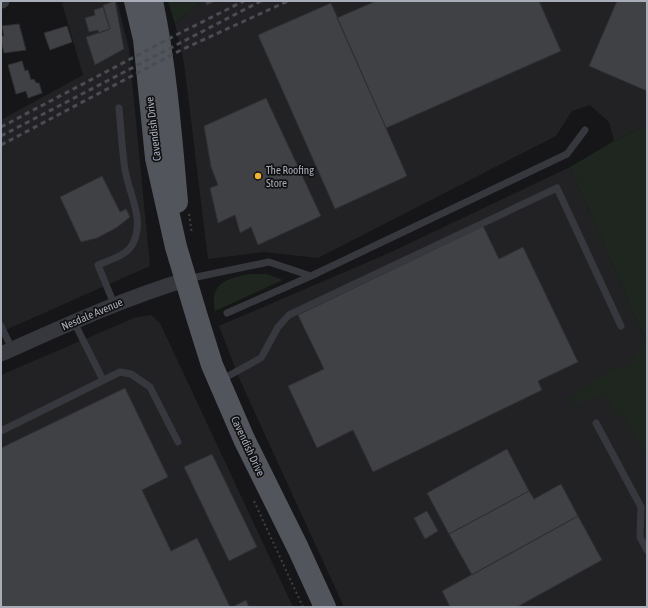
<svg xmlns="http://www.w3.org/2000/svg" width="648" height="608" font-family="'Asap Condensed',sans-serif">
<style>
.built{fill:#222225}
.green{fill:#1e261f}
.building{fill:#404145;stroke:#303034}
.lines{fill:none;stroke-linecap:round;stroke-linejoin:round}
.path{stroke:#3d3f44;stroke-width:2;stroke-dasharray:2 3;stroke-linecap:butt}
.service{stroke:#37383d;stroke-width:7}
.minor{stroke:#37383d;stroke-width:15}
.primary{stroke:#53555c;stroke-width:22}
.rail{stroke:#4a4c52;stroke-width:3;stroke-dasharray:5 4;stroke-linecap:butt}
.poi-dot{fill:#f2b134;stroke:#111113;stroke-width:1.5}
.labels{text-anchor:middle;dominant-baseline:central;stroke-width:3.5;stroke-linejoin:round;paint-order:stroke}
.street-label{font-size:11px;fill:#a8adb8;stroke:#111113}
.poi-label{font-size:11px;fill:#a8adb8;stroke:#111113;text-anchor:start}
</style>
<rect width="100%" height="100%" fill="#161618"/>
<path class="built" d="M66 1H117L129 49 150 266 1 332V120L83 75 62 3Z
M201 1H647V125L614 141 609 122 590 105 572 111 556 136 318 258 264 252 208 259 184 63 175 24Z
M570 167 645 339 647 401V607H344L239 378 219 326 389 253Z
M151 315 160 323 293 607H1V375L134 318Z"/>
<path class="green" d="M168 1H201L175 24Z
M647 125V458L623 414 618 416 606 393 575 406 572 399C579 389 605 373 616 369 620 368 625 368 628 367L645 339 570 167 614 141Z
M250 274H267L283 280 215 311C209 282 227 279 250 274Z"/>
<path class="building" d="M115 1 124 49 95 65 86 37 110 29 103 5Z
M205 1H215L207 5Z
M376 1H539L561 51 386 128 337 18Z
M617 1H647V91L589 66Z
M331 3 407 176 335 209 258 35Z
M103 7 110 29 99 33 98 30 89 32 85 18 95 15 94 10Z
M19 24 26 50 4 53 1 40V36H4L2 26Z
M67 26 72 42 50 50 44 33Z
M22 61 25 71 28 70 31 80 34 79 36 83H39L42 93 28 98 26 91 16 94 8 65Z
M266 98 321 216 258 245 251 227 240 233 235 215 218 223 210 188 218 185 211 167 204 126Z
M102 176 120 212 126 209 130 217 116 228 97 238 81 242 60 197Z
M483 226 499 259 523 247 578 362 538 381 542 390 373 472 353 430 317 448 288 386 324 369 298 315Z
M125 388 168 477 142 490 171 551 197 538 230 607H1V448Z
M507 449 529 491 449 534 427 493Z
M212 454 257 547 229 561 184 467Z
M561 484 578 516 472 575 449 534 529 491 534 499Z
M427 511 438 531 425 539 414 518Z
M578 516 602 560 517 607H450L442 591Z
M246 600 249 607H232Z"/>
<g class="lines">
<path class="path" d="M189 214 192 234
M254 501 303 607"/>
<path class="service" d="M187 279 269 262 311 276 567 154 585 130
M114 304 98 265C109 260 126 256 132 245 146 221 129 194 125 170 122 150 121 129 119 108
M227 313 311 276
M74 322 103 380
M1 326 12 349
M221 380 261 358 278 327 289 315 557 188 621 326
M596 423 641 507 640 537 647 550
M1 431 120 372 131 374 150 387 178 442"/>
<path class="minor" d="M1 1H2
M1 354C62 327 122 299 185 280"/>
<path class="primary" d="M135 1 144 39 156 158 176 247 197 317 212 365 244 439 298 548 325 607
M152 1C166 67 171 135 177 202"/>
<path class="rail" d="M1 127 178 34 244 1
M1 136 261 1
M1 145 181 50 288 1"/>
</g>
<circle class="poi-dot" cx="258" cy="176" r="4"/>
<g class="labels">
<g class="street-label">
<text transform="translate(153 129) rotate(-97)">Cavendish Drive</text>
<text transform="translate(92 314) rotate(-23)">Nesdale Avenue</text>
<text transform="translate(248 446) rotate(65)">Cavendish Drive</text>
</g>
<g class="poi-label">
<text x="266" y="170">The Roofing<tspan x="266" dy="13">Store</tspan></text>
</g>
</g>
<rect width="648" height="608" fill="none" stroke="#a8adb8" stroke-width="4"/>
</svg>
